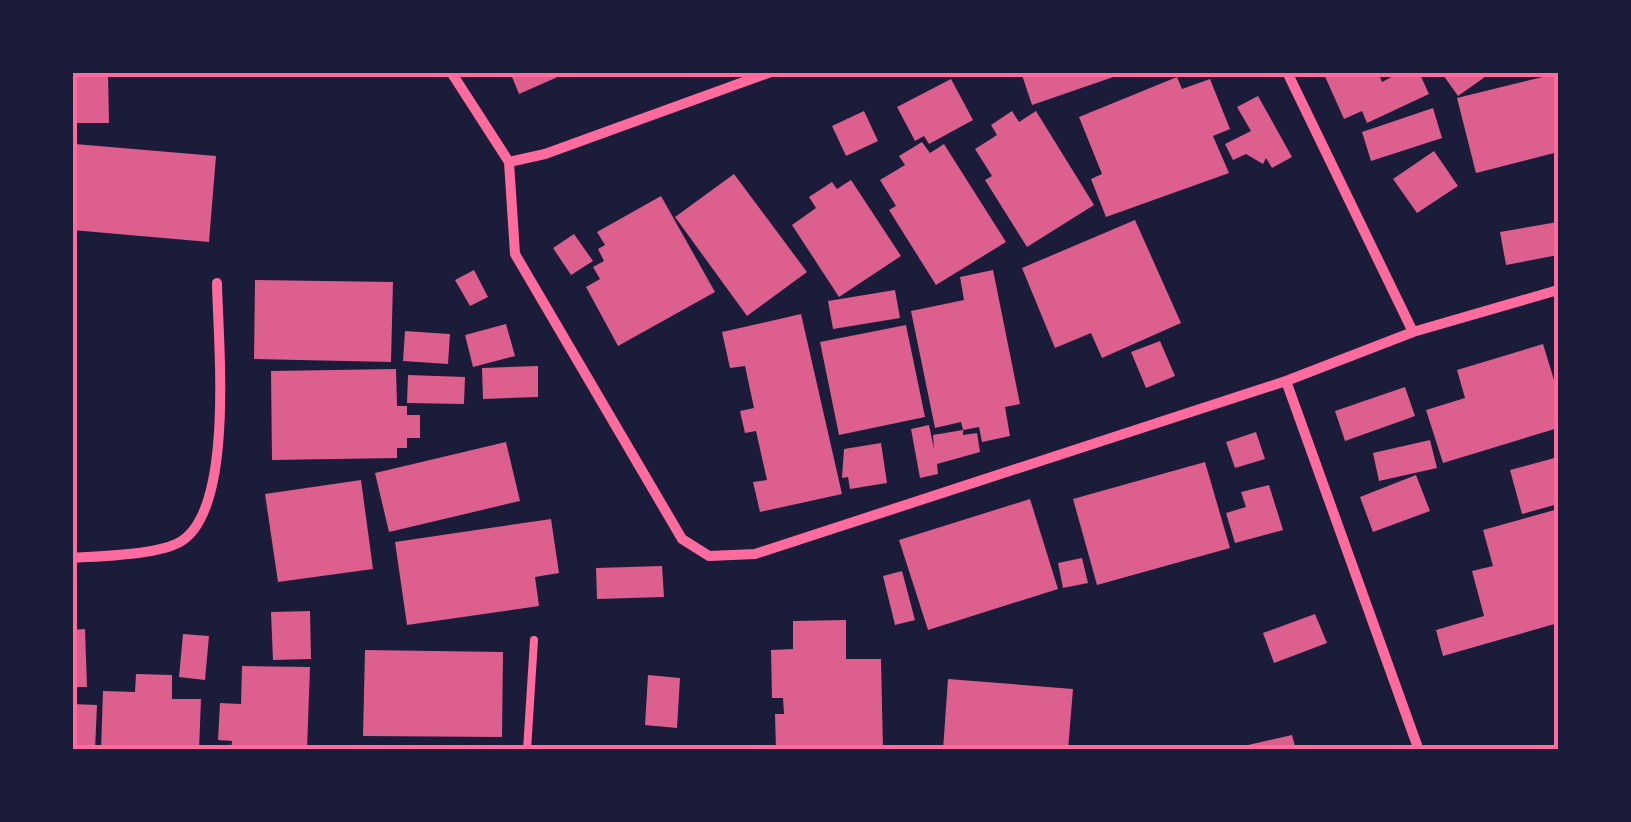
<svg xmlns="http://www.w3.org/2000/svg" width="1631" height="822" font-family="'Asap Condensed',sans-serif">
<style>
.building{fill:#dd5f8e}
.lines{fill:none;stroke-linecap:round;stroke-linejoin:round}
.service{stroke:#ff6b9d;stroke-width:8}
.minor{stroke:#ff6b9d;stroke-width:10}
.neatline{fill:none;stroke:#ff6b9d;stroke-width:4}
</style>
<rect width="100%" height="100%" fill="#1b1b3a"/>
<path class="building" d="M72 72H108L109 123H72Z
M510 72H569L519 94Z
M1021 72H1125V73L1032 105Z
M1323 72H1378L1382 82 1401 72H1419L1429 94 1367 123 1362 111 1344 119Z
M1441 72H1492L1458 96Z
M1555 74 1558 152 1476 173 1457 98Z
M1177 77 1182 89 1210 79 1230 129 1213 136 1229 173 1106 217 1091 179 1102 174 1079 117Z
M951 79 973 120 929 144 924 136 915 141 897 107Z
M1258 96 1292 157 1272 168 1266 158 1263 164 1246 154 1233 160 1225 144 1251 131 1237 107Z
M1433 108 1442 138 1371 161 1362 132Z
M864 111 878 141 846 156 832 126Z
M1012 111 1019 122 1036 111 1094 205 1027 247 985 180 992 176 975 149 997 135 991 125Z
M922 142 930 153 944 144 1006 242 936 285 889 210 896 206 880 180 905 165 899 156Z
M75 144 216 156 209 242 72 230Z
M1434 151 1458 186 1417 213 1393 179Z
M734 174 807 272 747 316 675 217Z
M851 180 901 256 839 297 792 225 816 208 809 197 832 182 837 189Z
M661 196 715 292 618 346 586 287 600 279 593 267 604 261 598 249 605 245 597 232Z
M1135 220 1181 323 1102 358 1091 333 1055 348 1022 268Z
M1558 222V255L1506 265 1500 232Z
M574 234 593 261 571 275 553 248Z
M474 270 488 297 470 306 455 280Z
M993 270 1020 404 1005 407 1010 436 982 442 979 427 963 430V435L977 433 980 452 937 464 938 474 920 478 911 429 929 425 934 449 933 435 963 430 961 422 935 428 911 311 964 300 960 277Z
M255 280 393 282 391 362 254 359Z
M895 290 900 318 833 329 828 301Z
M801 314 842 494 760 512 753 482 767 480 756 431 745 433 740 411 754 408 745 366 730 368 722 332Z
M506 324 515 356 473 367 465 335Z
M906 325 925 417 839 435 820 342Z
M405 331 450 334 448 364 403 361Z
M1160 341 1175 376 1146 388 1131 352Z
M1543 344 1558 393V428L1443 463 1426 410 1465 398 1457 370Z
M538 366V397L483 399 482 368Z
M396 369 397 406H407V415H420V438H407V448H397V458L272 460 271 371Z
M408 375 465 377 464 404 407 403Z
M1405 387 1415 416 1345 441 1335 411Z
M1256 432 1265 459 1235 468 1226 442Z
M1430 440 1437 468 1379 481 1373 453Z
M506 442 520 501 389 532 375 473Z
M881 443 887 483 850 489 848 477 842 478 844 449Z
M1558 457V504L1522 514 1510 470Z
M1205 462 1230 548 1097 585 1073 499Z
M1416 475 1430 511 1373 532 1360 497Z
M361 480 373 569 278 582 265 494Z
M1269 485 1283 530 1235 543 1226 513 1246 507 1241 492Z
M1030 499 1058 589 928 630 899 540Z
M1558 509V623L1443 656 1436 630 1484 616 1472 571 1493 566 1483 530Z
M551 519 559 573 535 577 539 606 407 625 395 542Z
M1082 558 1088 583 1063 588 1058 563Z
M662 566 664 597 597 599 596 568Z
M902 571 915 620 895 625 883 576Z
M310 611 311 659 273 660 271 612Z
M1315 614 1327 643 1274 663 1263 633Z
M846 620V659H881L883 750H776L775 714H784L783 698H772L771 650 793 649V621Z
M85 629 87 687H72V630Z
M183 634 209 636 205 680 179 677Z
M365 650 503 652 502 737 363 736Z
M242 666 310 667 307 750H231L232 741 218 740 220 703 241 704Z
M136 674 172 675V699H201L199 750H101L103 691 135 692Z
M648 675 680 678 677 728 645 725Z
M948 679 1073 689 1068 750H943Z
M72 704 97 705 95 750H72Z
M1292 735 1296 750H1236L1235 748Z"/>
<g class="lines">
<path class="service" d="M527 750 534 640"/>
<path class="minor" d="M451 72 509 162 545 154 771 72
M1287 72 1413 332
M509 162 515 254 682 539 709 556 755 554 1286 381 1413 332 1558 290
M1286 381 1417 745
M72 558C99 556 158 555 180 542 235 510 218 343 217 283"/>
</g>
<rect width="1631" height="822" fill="none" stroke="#1b1b3a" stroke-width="150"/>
<rect x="75" y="75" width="1481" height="672" class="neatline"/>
</svg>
